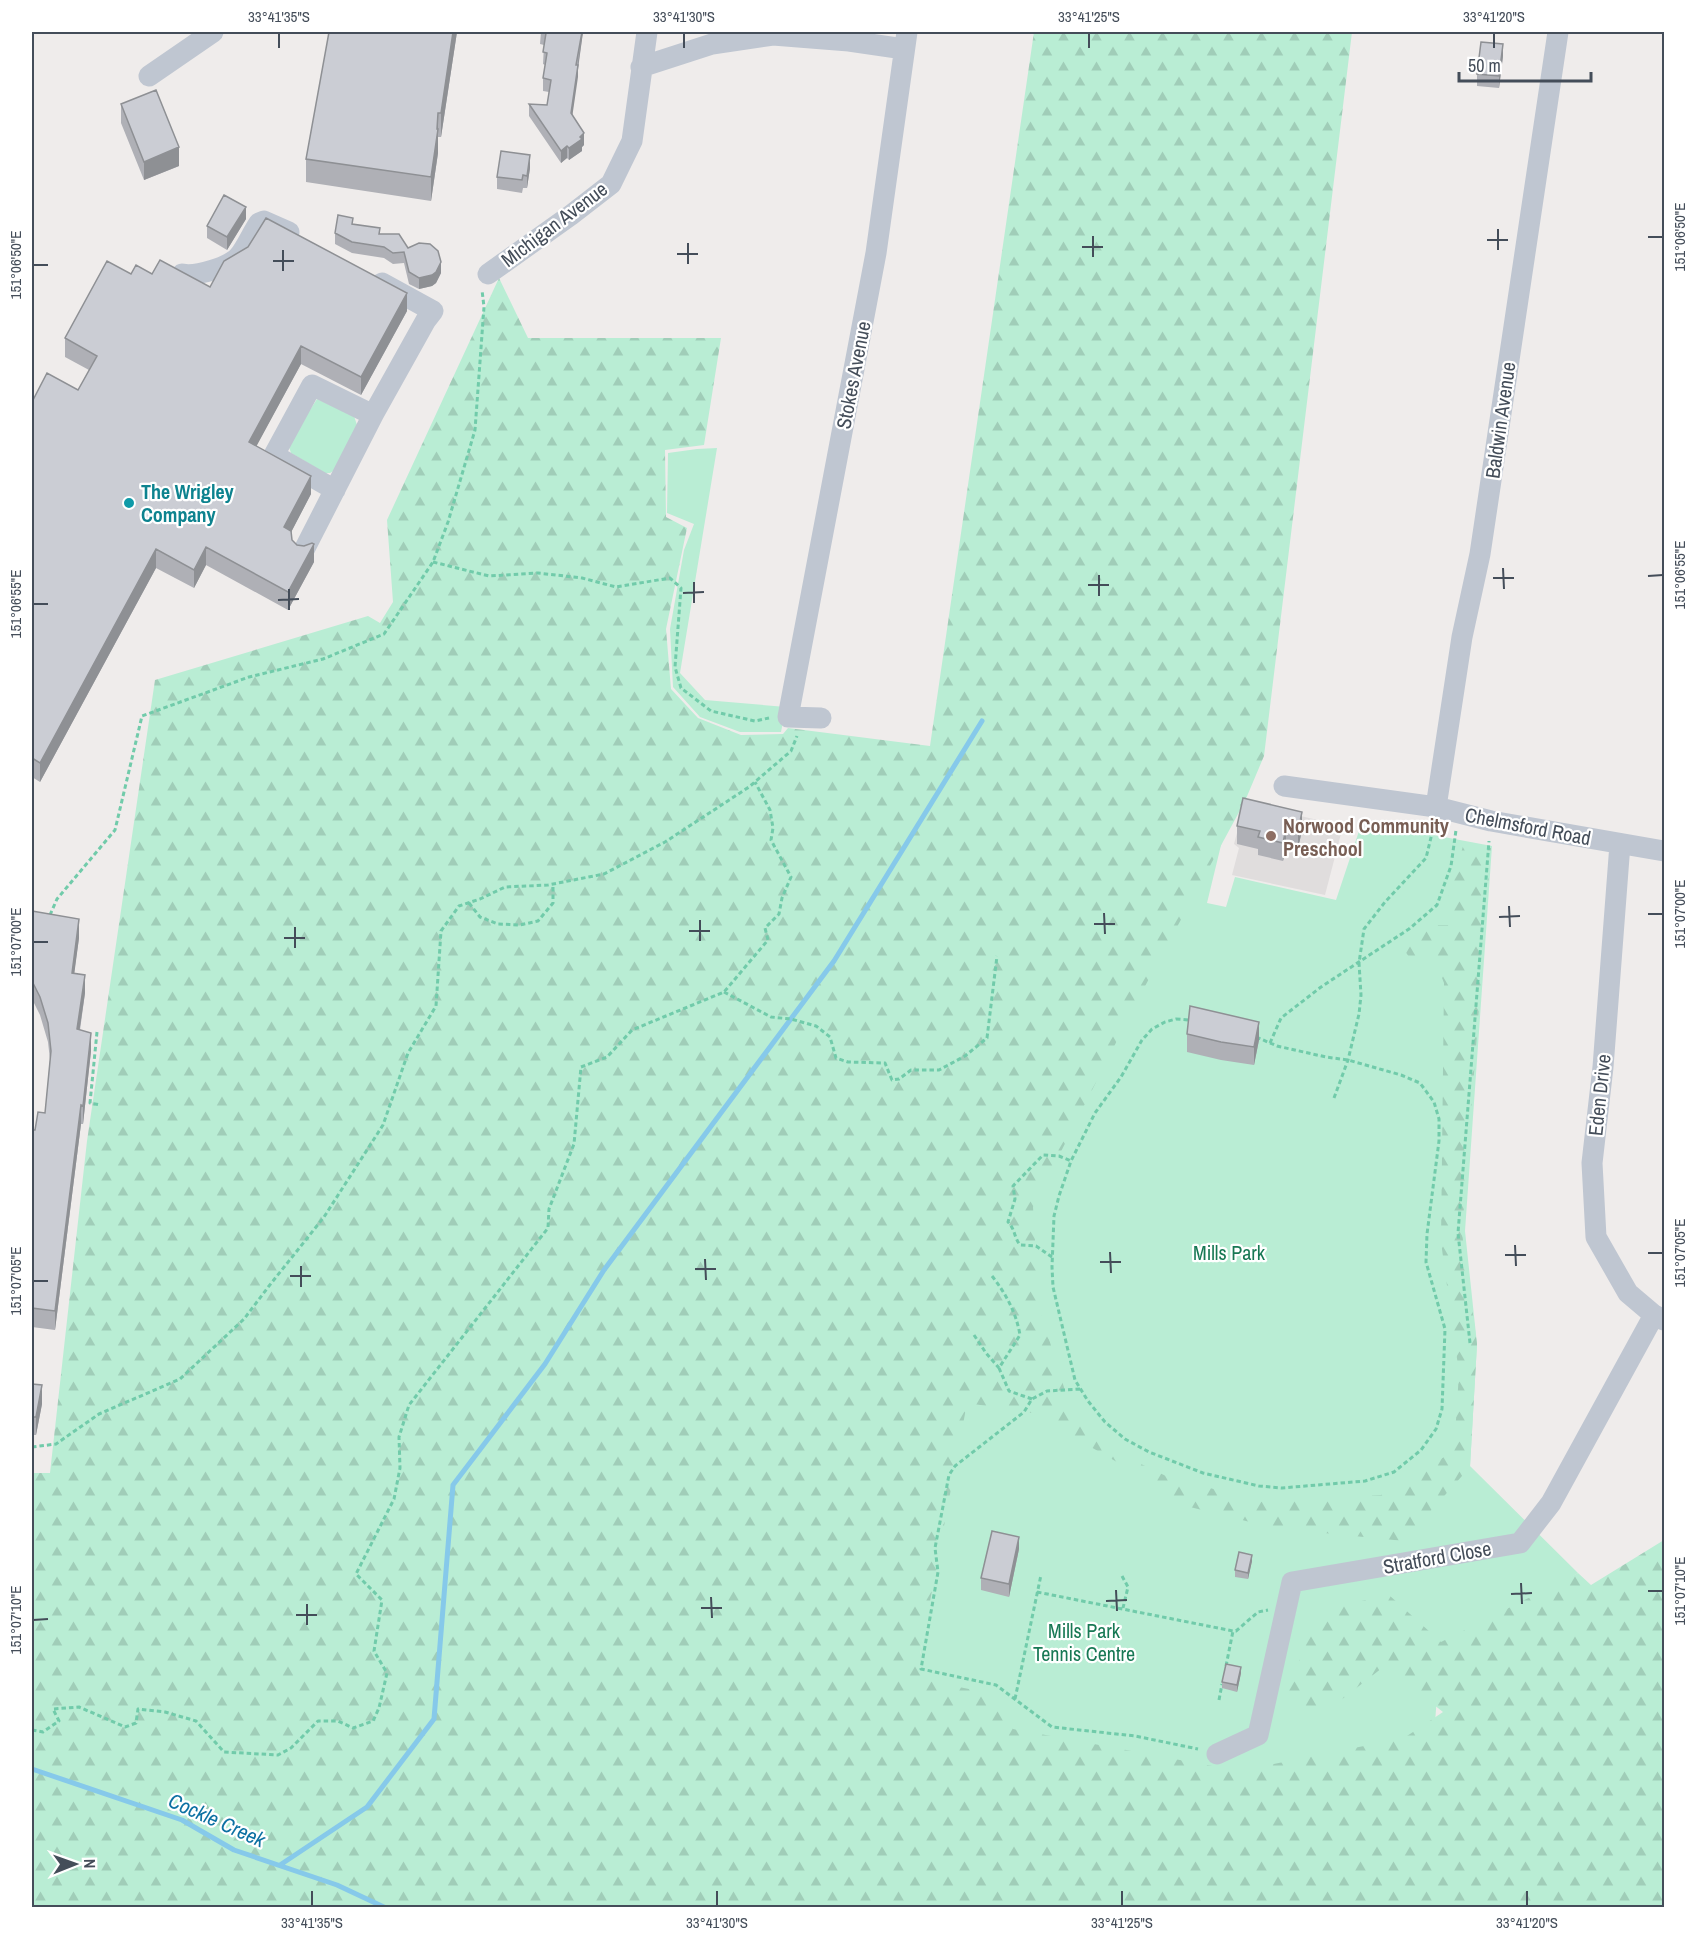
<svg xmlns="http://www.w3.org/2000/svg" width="1696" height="1939" font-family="'Archivo Narrow',sans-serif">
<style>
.education{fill:#e0dddd}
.green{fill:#b9edd4}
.forest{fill:url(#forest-firs)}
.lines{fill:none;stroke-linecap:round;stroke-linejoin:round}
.stream{stroke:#86c9ea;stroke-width:5}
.path{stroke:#71cbaa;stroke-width:3;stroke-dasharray:4.5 3;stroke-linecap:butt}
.minor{stroke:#bfc6d1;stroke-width:21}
.wall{fill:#afb0b6}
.shaded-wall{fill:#8e9094}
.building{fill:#cbcdd4;stroke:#8e9094;stroke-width:1.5}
.ticks{fill:none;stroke:#444d59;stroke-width:2}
.culture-dot{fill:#0f9aa8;stroke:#fff;stroke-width:2}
.education-dot{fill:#8d6e63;stroke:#fff;stroke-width:2}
.labels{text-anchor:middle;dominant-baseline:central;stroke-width:4.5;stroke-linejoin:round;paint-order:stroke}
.street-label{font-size:20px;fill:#444d59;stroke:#fff}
.culture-label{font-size:20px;font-weight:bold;fill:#0d838f;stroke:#fff;text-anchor:start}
.education-label{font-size:20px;font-weight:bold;fill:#785e54;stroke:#fff;text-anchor:start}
.park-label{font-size:20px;fill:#177854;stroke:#fff}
.water-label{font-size:21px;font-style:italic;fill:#0d71a3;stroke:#fff}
.neatline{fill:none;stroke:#444d59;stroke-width:2}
.ticks-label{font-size:15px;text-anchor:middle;fill:#444d59}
</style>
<defs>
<pattern id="forest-firs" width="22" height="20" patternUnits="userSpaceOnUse" patternTransform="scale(1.5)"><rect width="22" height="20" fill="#b9edd4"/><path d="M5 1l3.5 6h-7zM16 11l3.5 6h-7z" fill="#a0cdb8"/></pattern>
</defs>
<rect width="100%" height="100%" fill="#efeceb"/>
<path class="education" d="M1245 803 1343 826 1325 895 1232 875 1239 848 1234 844Z"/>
<path class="green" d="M317 399 354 416 358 428 335 470 330 473H325L291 453 288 444Z
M717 448 680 673 705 700 786 707 781 732H740L700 717 673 687 670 629 684 550 694 524 667 513 668 453 697 449Z
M1057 782 1230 808 1207 903 1226 907 1235 877 1336 900 1360 828 1433 835 1492 846 1465 1231 1477 1344 1470 1466 1578 1573 1440 1657 1425 1854 909 1774 920 1655Z"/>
<path class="forest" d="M1034 32H1352L1264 756 1245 801 1137 1001 1033 1207 1039 1307 1067 1397 1112 1450 1168 1477 1263 1502 1381 1495 1454 1451 1459 1373 1441 1242 1444 983 1432 952 1418 962 1409 957 1405 951 1430 925H1452L1448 896 1464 843 1491 848 1462 1233 1477 1344 1470 1467 1404 1541 1274 1528 1154 1498 1155 1484 1032 1413 967 1403 920 1655 925 1680 998 1695 1013 1729 1239 1771 1404 1738 1443 1712 1400 1678 1382 1668 1318 1718 1287 1695 1309 1633 1343 1605 1389 1595 1441 1642 1578 1573 1591 1585 1664 1540V1907L32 1908V1473H50L87 1141 155 680 368 616 380 623 393 602 387 520 499 278 528 338H721L704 445 665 450 666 517 687 528 666 629 671 689 698 718 741 735 783 734 788 728 930 746Z"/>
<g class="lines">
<path class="stream" d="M32 1769 182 1820 234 1850 337 1885 386 1908
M280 1865 367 1807 434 1719 453 1485 545 1364 604 1270 834 961 982 721"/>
<path class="path" d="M433 562 489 576 538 573 582 578 616 587 670 578 681 588 675 667 681 688 711 711 755 721 769 718
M469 903 480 917 498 924 520 925 538 921 553 903V884
M50 915 57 899 115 830 142 716 249 677 323 659 384 634 433 562 448 522 475 430 484 307 482 290
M724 992 771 1017 791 1019 816 1026 830 1037 836 1058 848 1062 885 1063 892 1080 899 1079 911 1070H939L965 1056 987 1038 997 956
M1176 1019 1189 1020 1247 1033 1277 1046 1326 1057 1348 1060 1401 1075 1420 1083 1434 1102 1439 1119V1141L1427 1234 1426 1262 1445 1329 1442 1409 1436 1429 1421 1450 1394 1472 1365 1481 1282 1488 1259 1486 1203 1473 1149 1452 1125 1439 1105 1422 1088 1401 1075 1380 1053 1287 1052 1267 1054 1216 1059 1196 1071 1161 1095 1113 1121 1077 1142 1040 1152 1029 1165 1022Z
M97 1032 90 1103 101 1105
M1270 1043 1281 1018 1321 987 1409 929 1437 905 1451 866 1456 830
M1334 1098 1348 1060 1359 1014 1361 995 1359 963 1364 929 1385 902 1426 858 1434 825
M1052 1257 1036 1246 1020 1245C1014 1237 1015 1229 1008 1222L1015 1199 1013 1186 1043 1155 1059 1156 1071 1161
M992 1276C1006 1294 1016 1312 1020 1335L999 1368 1009 1391 1032 1399
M974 1335 986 1353 999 1368
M1470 1343 1458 1233 1489 841
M1080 1389 1047 1391 1032 1399 1024 1412 955 1466 949 1475 935 1548 938 1572 921 1669 996 1685 1052 1727 1135 1736 1198 1749
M32 1447 56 1444 99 1414 180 1379 244 1319 269 1286 324 1217 383 1125 408 1053 436 1006 441 931 459 906 480 899 505 887 548 885 604 874 665 842 749 787 791 751 797 736
M1122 1576 1128 1587 1123 1608
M1037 1592 1233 1631H1236L1258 1612 1268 1610
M1226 1666 1233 1631
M1015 1699 1041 1575
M1219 1700 1222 1684
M32 1730 43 1732 59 1721 53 1709 79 1707 125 1727 136 1723 138 1709 165 1712 196 1721 224 1752 278 1755 291 1748 318 1721H338L353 1728 373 1721 379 1708 387 1673 374 1651 382 1600 356 1574 394 1499 400 1468 399 1437 409 1405 548 1228 549 1209 574 1144 581 1067 607 1057 632 1030 724 992 768 940 765 928 779 914 782 898 791 877 771 840 773 828 770 810 755 782"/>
<path class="minor" d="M641 67 712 44 773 35 849 41 904 49
M149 76 213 32
M182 274C195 277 230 267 239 256 247 246 252 233 259 223L264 221 289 232
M488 274 571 215 611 184 632 141 647 32
M335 490 274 455 312 385 373 415
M303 552 373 415 426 320 433 311 382 283
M821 718 788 717 876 253 907 32
M1284 786 1436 807 1491 821 1664 851
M1436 807 1462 637 1480 554 1558 32
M1620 844 1603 1067 1592 1163 1596 1237 1628 1293 1654 1315 1664 1320
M1217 1754 1258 1735 1292 1582 1520 1543 1551 1503 1654 1315"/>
</g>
<path class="wall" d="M457 32 441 137H438V153L431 201 306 182V159Z
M541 32H583L572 115 584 145 582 147V151L569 160 567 158 561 163 529 116V104L547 105 549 92 543 91V78L545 65 543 64 544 45 540 44Z
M1503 56 1499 88 1477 86V74Z
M121 104 179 166 144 180 121 123Z
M530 168 527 188H523L522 193 497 189V177Z
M246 219 227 250 207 238V226Z
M353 224 380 234 408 248 441 273 436 283 432 286 419 289 409 284 404 263 393 264 384 258 352 253 335 244V233Z
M131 274H152L210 287 407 311 361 395 301 364 256 446 311 494 291 532 292 540 314 562 288 610 206 565 194 588 156 568 40 782 32 777V402L78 390 89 370 65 357V338Z
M1243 798 1302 830 1298 849 1286 847 1283 861 1258 855V849L1237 844V826Z
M32 911 79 938 74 973 85 993 80 1030 91 1051 83 1124H81L55 1330 32 1327V1130H35L45 1113 50 1060 48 1042 40 1015 32 999Z
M1187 1034 1259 1040 1254 1065 1221 1060 1187 1052Z
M32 1384 42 1404 36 1435H32Z
M1019 1549 1009 1597 981 1590V1578Z
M1252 1561 1248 1579 1235 1577V1570Z
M1241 1673 1237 1692 1222 1688V1682Z"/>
<path class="shaded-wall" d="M453 32H457L441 137V113Z
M582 32H583L578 67V77L571 125V113Z
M1503 44V56L1499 88V76Z
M438 113V153L431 201V177Z
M584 133V145L582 147V151L569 160V148Z
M567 146V158L561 163V151Z
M179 147V166L144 180V162Z
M530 155V168L527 188V176Z
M246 207V219L227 250V237Z
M441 262V273L436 283 432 286 419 289V278Z
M407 293V311L361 395V377Z
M301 346V364L249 460V442Z
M311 476V494L284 546V527Z
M314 544V562L288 610V592Z
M206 547V565L194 588V570Z
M156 549V568L40 782V763Z
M1302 812V830L1298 849V831Z
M1286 828V847L1283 861V843Z
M79 919V938L72 991V973Z
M85 975V993L77 1047V1029Z
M1259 1022V1040L1254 1065V1047Z
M91 1033V1051L83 1124V1106Z
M81 1105V1124L55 1330V1311Z
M42 1385V1404L36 1435V1417Z
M1019 1537V1549L1009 1597V1584Z
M1252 1555V1561L1248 1579V1573Z
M1241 1667V1673L1237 1692V1685Z"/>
<path class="building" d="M329 32H453L441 113H438L437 129H438L431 177 306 159Z
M540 32H582L576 65H578L571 113 584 133 580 137 582 139 569 148 567 146 561 151 529 104 547 105 551 80 543 78 547 53 543 52 546 33Z
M1481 42 1503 44 1499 76 1477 74Z
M156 90 179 147 144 162 121 104Z
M501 151 530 155 527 176 523 175 522 180 497 177Z
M224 195 246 207 227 237 207 226Z
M338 215 353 218 352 224 380 228 379 234H399L408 248 419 243 430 244 438 251 441 262 436 272 432 275 419 278 409 272 404 252 393 253 384 247 352 242 335 233Z
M266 218 407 293 361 377 301 346 249 442 311 476 284 527 291 531 292 540 297 545 304 546 312 543 314 544 288 592 206 547 194 570 156 549 40 763 32 758V402L47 373 78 390 97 356 65 338 107 261 131 274 136 265 152 274 160 260 210 287 224 261 248 247Z
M1243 798 1302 812 1298 831 1286 828 1283 843 1258 837 1260 831 1237 826Z
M32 911 79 919 72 973 85 975 77 1029 91 1033 83 1106 81 1105 55 1311 32 1308V1130H35L38 1112 45 1113 51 1051 48 1023 40 997 32 981Z
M1190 1006 1259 1022 1254 1047 1221 1042 1187 1034Z
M32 1384 42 1385 36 1417H32Z
M992 1531 1019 1537 1009 1584 981 1578Z
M1239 1552 1252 1555 1248 1573 1235 1570Z
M1226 1664 1241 1667 1237 1685 1222 1682Z"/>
<path class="ticks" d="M279 33V48M684 33V48M1089 33V48M1494 33V48M1498 229V250M1093 236V257M1648 237H1663M1487 240H1508M688 243V264M1082 247H1103M283 250V271M677 254H698M273 261H294M33 265H48M1503 568 1504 589M1099 575V596M1648 576 1663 575M1493 578H1514M694 582V603M1088 585H1109M289 589V610M683 593 704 592M278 600 299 599M33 604H48M1509 906 1510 927M1104 913 1105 934M1648 914H1663M1499 917 1520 916M700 920V941M1094 924H1115M295 927V948M689 931H710M284 938H305M33 942H48M1515 1245 1516 1266M1110 1252 1111 1273M1648 1253H1663M1505 1255H1526M705 1259 706 1280M1100 1262H1121M301 1266V1287M695 1269H716M290 1276H311M33 1281H48M1521 1583 1522 1604M1116 1590 1117 1611M1648 1591H1663M1511 1594 1532 1593M711 1597 712 1618M1106 1601 1127 1600M307 1604V1625M701 1608H722M296 1615H317M33 1620 48 1619M312 1891V1906M717 1891V1906M1122 1891V1906M1527 1891V1906"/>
<circle class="culture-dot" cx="129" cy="503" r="6"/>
<circle class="education-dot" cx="1271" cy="836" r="6"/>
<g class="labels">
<g class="street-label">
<text transform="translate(554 224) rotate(-37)">Michigan Avenue</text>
<text transform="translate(853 375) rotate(-79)">Stokes Avenue</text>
<text transform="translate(1500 420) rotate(-82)">Baldwin Avenue</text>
<text transform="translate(1528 826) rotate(11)">Chelmsford Road</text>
<text transform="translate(1599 1095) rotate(-84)">Eden Drive</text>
<text transform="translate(1437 1557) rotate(-10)">Stratford Close</text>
</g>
<g class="culture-label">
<text x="141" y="491">The Wrigley<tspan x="141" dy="23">Company</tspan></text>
</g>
<g class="education-label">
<text x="1283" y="825">Norwood Community<tspan x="1283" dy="23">Preschool</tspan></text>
</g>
<g class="park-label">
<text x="1229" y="1252">Mills Park</text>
<text x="1084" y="1630">Mills Park<tspan x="1084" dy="23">Tennis Centre</tspan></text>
</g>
<g class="water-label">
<text transform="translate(217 1820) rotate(24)">Cockle Creek</text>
</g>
</g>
<rect width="1696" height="1939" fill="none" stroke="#ffffff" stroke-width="66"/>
<g transform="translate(75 1864) rotate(89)" stroke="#ffffff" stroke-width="4.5" paint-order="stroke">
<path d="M0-4.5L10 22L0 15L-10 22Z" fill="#444d59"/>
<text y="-9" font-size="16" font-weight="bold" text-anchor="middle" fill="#444d59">N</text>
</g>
<path d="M1459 72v9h132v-9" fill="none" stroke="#444d59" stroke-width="3"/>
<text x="1468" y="72" font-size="18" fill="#444d59" stroke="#ffffff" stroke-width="4.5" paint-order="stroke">50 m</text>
<rect x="33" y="33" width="1630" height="1873" class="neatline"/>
<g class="ticks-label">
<text x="279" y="22">33°41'35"S</text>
<text x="684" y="22">33°41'30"S</text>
<text x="1089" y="22">33°41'25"S</text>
<text x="1494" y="22">33°41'20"S</text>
<text transform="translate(1680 237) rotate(-90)" y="5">151°06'50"E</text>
<text transform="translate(16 265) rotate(-90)" y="5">151°06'50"E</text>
<text transform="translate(1680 575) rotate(-90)" y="5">151°06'55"E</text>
<text transform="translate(16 604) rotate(-90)" y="5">151°06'55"E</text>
<text transform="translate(1680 914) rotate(-90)" y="5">151°07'00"E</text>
<text transform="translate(16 942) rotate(-90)" y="5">151°07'00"E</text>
<text transform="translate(1680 1253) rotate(-90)" y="5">151°07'05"E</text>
<text transform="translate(16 1281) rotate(-90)" y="5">151°07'05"E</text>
<text transform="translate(1680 1591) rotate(-90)" y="5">151°07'10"E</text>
<text transform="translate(16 1620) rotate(-90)" y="5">151°07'10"E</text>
<text x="312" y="1928">33°41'35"S</text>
<text x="717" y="1928">33°41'30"S</text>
<text x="1122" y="1928">33°41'25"S</text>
<text x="1527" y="1928">33°41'20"S</text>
</g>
</svg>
